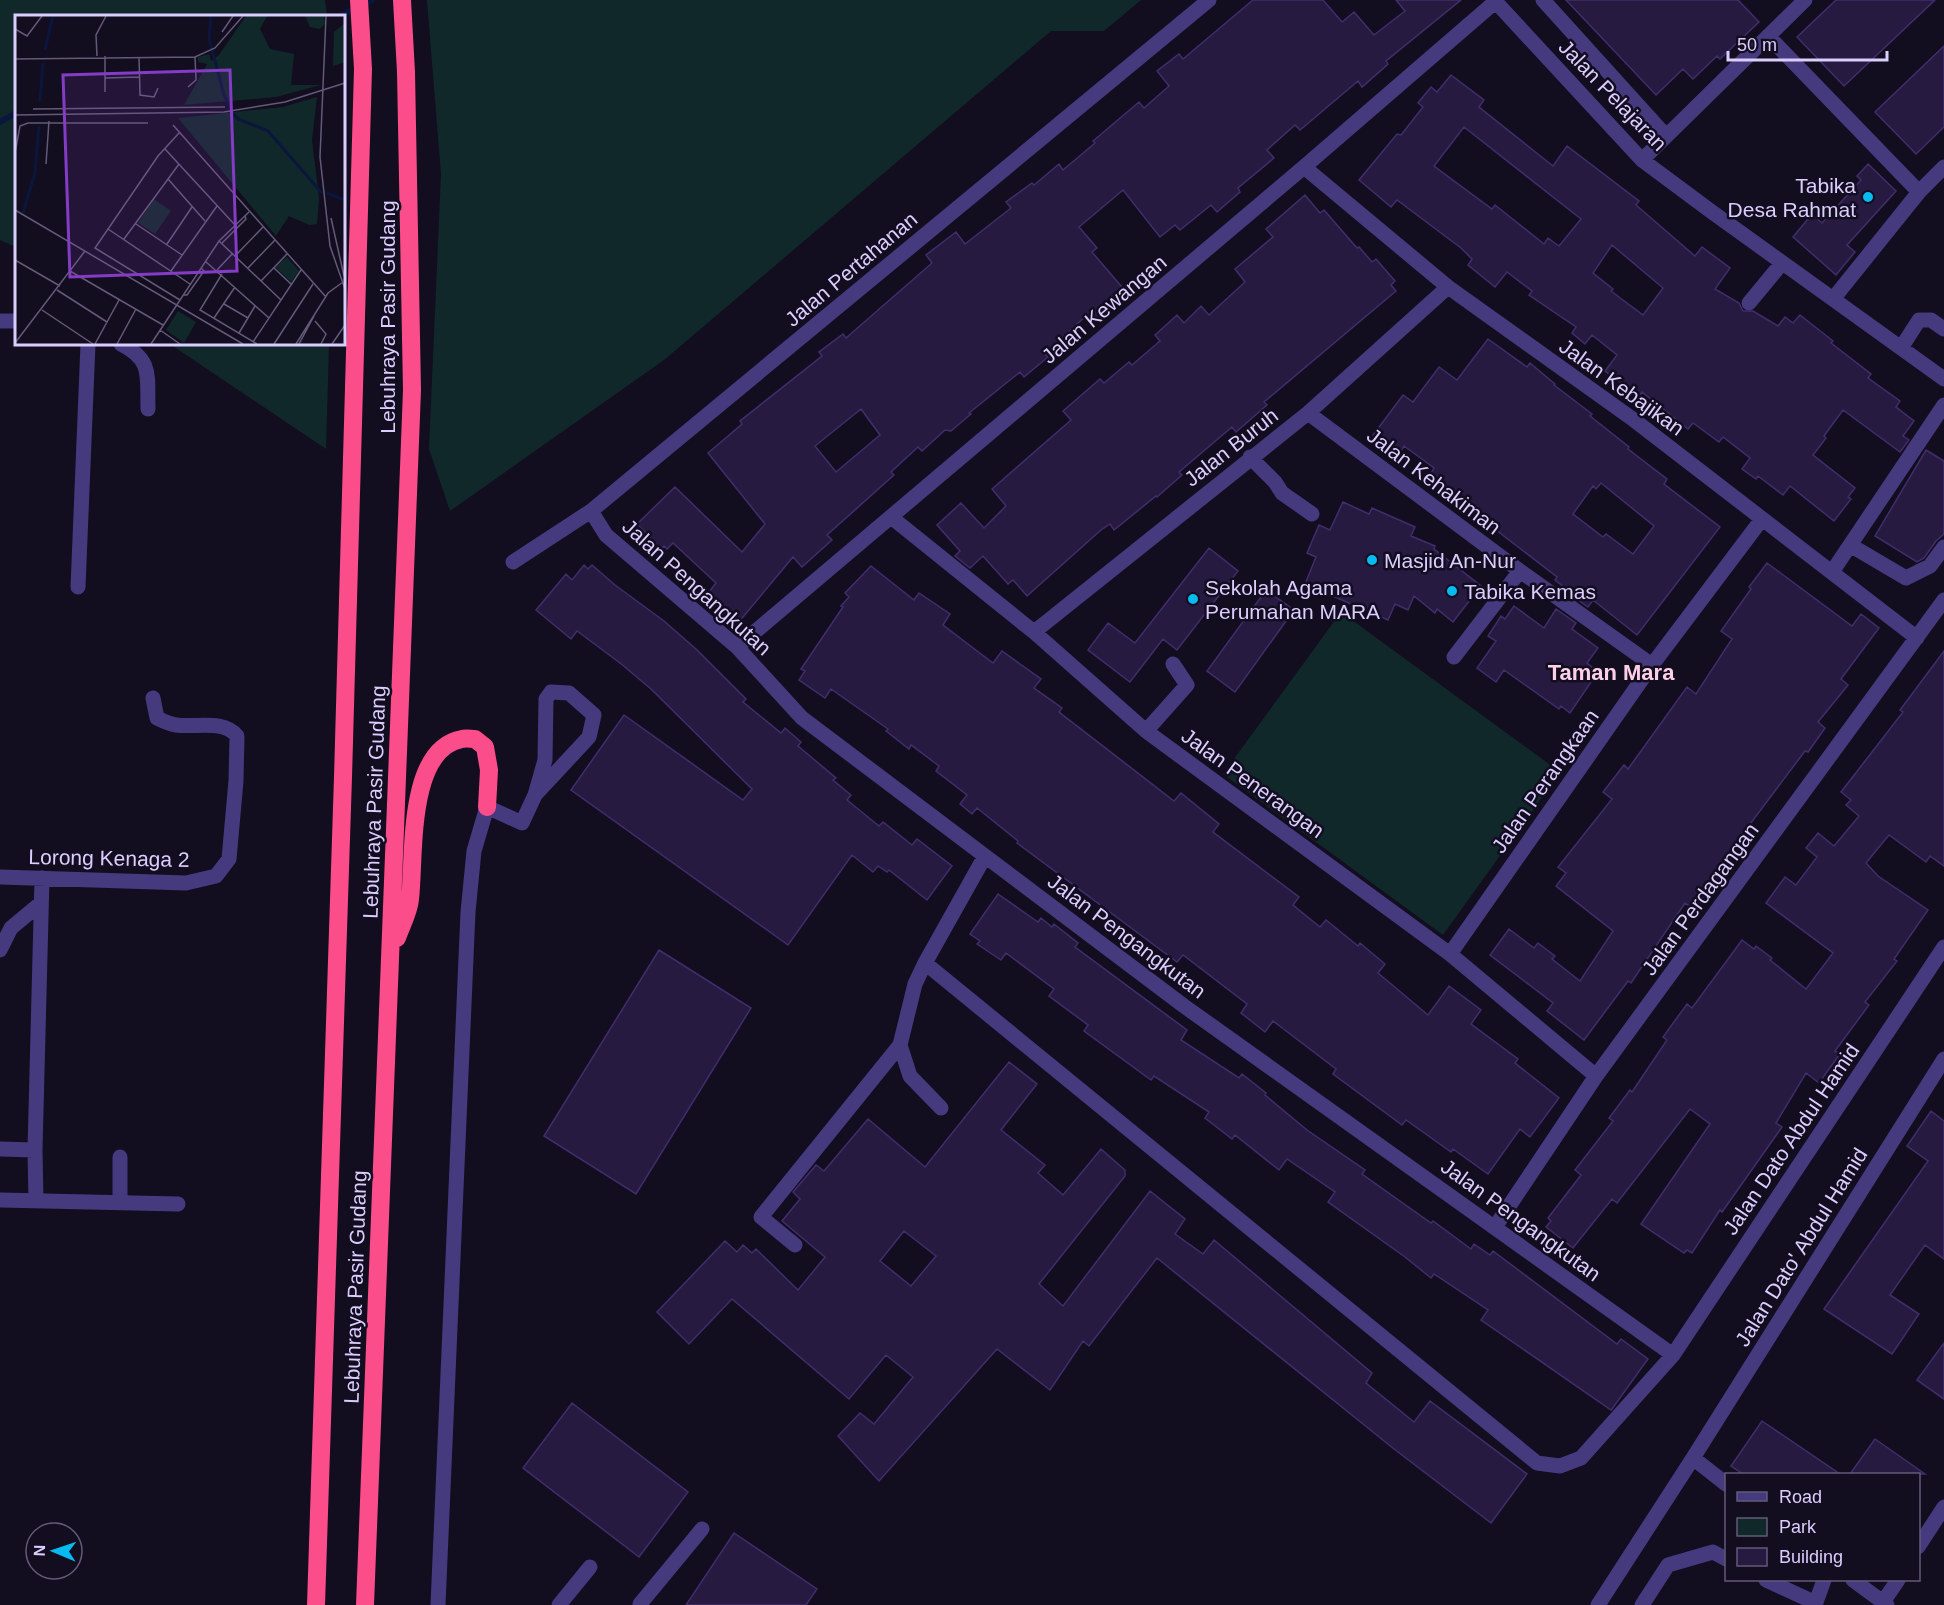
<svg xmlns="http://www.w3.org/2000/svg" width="1944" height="1605" font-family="Arial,sans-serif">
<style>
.green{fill:#11282a}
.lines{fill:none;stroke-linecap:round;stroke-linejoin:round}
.stream{stroke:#0b163c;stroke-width:6}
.building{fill:#271a41;stroke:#422d6c;stroke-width:1.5;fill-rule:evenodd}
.minor{stroke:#453a7e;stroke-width:15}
.highway{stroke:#fa4d89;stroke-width:18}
.poi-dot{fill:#07bbf1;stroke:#130d20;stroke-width:2}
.labels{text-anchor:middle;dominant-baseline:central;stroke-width:5;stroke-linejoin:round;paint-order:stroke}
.street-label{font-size:21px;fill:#dacefe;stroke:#130d20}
.poi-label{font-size:21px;fill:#dacefe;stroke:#130d20;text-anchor:start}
.neighbourhood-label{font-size:22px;font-weight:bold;fill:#fed0e7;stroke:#130d20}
.inset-river{fill:none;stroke:#0b163c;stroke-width:3}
.inset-road{fill:none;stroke:#635a79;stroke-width:1.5}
.view{fill:#843cc5;fill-opacity:0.15;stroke:#843cc5;stroke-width:3}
.inset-edge{fill:none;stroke:#dacefe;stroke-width:3}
</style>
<rect width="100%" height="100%" fill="#130d20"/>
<path class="green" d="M0 0H325L327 16H16V247L0 240Z
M427 0H1141L1104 31H1051L664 360 450 511 429 449 441 174Z
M170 344H329L326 449Z
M1341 612 1560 772 1443 935 1223 774Z"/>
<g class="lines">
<path class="stream" d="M340 16 372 0
M0 122 16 113"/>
</g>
<path class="building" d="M1253 0H1323L1342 22 1354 12 1374 35 1405 11 1396 0H1461L1386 61 1388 64 1362 87 1358 81 1300 130 1295 125 1267 150 1274 158 1238 188 1240 192 1217 212 1211 205 1180 230 1175 225 1160 237 1123 190 1079 227 1097 248 1092 252 1127 293 1096 319 1090 312 1045 354 1048 357 1024 377 1020 372 969 413 971 414 951 431 945 430 922 451 918 447 891 472 894 475 827 535 832 540 802 567 793 557 738 623 705 597 716 583 673 543 667 549 664 546 661 549 637 524 675 487 742 552 765 524 708 453 742 424 740 421 822 356 819 352 843 334 846 338 932 263 926 255 956 232 965 244 1011 208 1006 202 1032 183 1034 185 1059 164 1063 170 1095 143 1093 141 1139 102 1144 108 1169 86 1157 71 1179 54 1183 59ZM861 409 880 435 836 472 815 446Z
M1566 0H1738L1759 22 1720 59 1717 56 1693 79 1683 69 1656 95Z
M1836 0H1935L1844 86 1797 37Z
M1944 46V127L1916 154 1875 112Z
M1451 75 1484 100 1479 107 1553 166 1567 146 1639 201 1636 205 1695 256 1702 247 1730 268 1715 289 1739 303 1743 311H1753L1778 326 1785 317 1793 323 1800 315 1833 341 1831 343 1871 374 1868 378 1900 401 1896 407 1914 421 1903 436 1909 440 1900 452 1843 410 1824 436 1826 438 1813 455 1855 488 1848 497 1851 499 1834 521 1790 486 1783 495 1758 476 1756 479 1742 469 1750 458 1723 437 1719 442 1693 423 1688 429 1642 392 1639 396 1605 371 1617 355 1592 335 1585 344 1572 333 1576 327 1529 295 1532 291 1507 272 1495 287 1468 265 1472 259 1461 248 1397 200 1391 207 1359 180 1397 134 1401 135 1423 107 1418 103 1431 87 1437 92ZM1464 127 1581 219 1559 246 1548 238 1544 244 1495 205 1492 209 1434 166ZM1612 245 1663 288 1643 315 1611 291 1613 289 1593 273Z
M1868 164 1896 191 1847 245 1855 252 1836 275 1793 237 1812 214 1822 223 1861 180 1857 176Z
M1305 195 1320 213 1324 210 1357 248 1359 247 1372 262 1376 259 1395 281 1391 285 1396 291 1264 402 1267 405 1236 432 1232 427 1179 472 1182 475 1157 497 1156 496 1114 530 1110 524 1101 530 1027 596 1013 580 1008 584 983 556 970 568 955 556 960 551 937 525 961 503 984 528 1006 506 992 489 1071 420 1063 411 1100 379 1104 383 1129 362 1132 365 1160 341 1155 335 1177 315 1184 323 1201 306 1209 315 1245 282 1235 269 1273 237 1266 229Z
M1488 339 1527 367 1530 363 1555 384 1554 385 1592 414 1590 416 1629 447 1628 449 1667 479 1664 484 1720 527 1637 635 1593 600 1588 607 1568 593 1569 591 1555 580 1557 577 1452 496 1455 492 1430 475 1434 468 1404 446 1399 454 1373 435 1403 395 1413 402 1439 367 1457 380ZM1601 483 1654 526 1633 554 1606 534 1603 537 1573 514 1593 486 1596 489Z
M1926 450 1944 461V534L1936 541 1924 558 1917 562 1875 536Z
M1343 502 1369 514 1372 508 1415 527 1411 536 1435 546 1434 549 1481 586 1453 622 1437 609 1435 613 1414 596 1408 610 1395 604 1388 620 1305 584 1316 557 1307 553 1319 525 1330 530Z
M1209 548 1238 571 1177 650 1163 639 1130 682 1088 650 1108 623 1135 643Z
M1767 563 1852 626 1861 614 1879 628 1841 679 1848 685 1818 722 1825 728 1808 752 1805 751 1732 848 1737 851 1720 876 1719 875 1695 910 1685 903 1631 983 1628 981 1584 1040 1547 1011 1553 1003 1490 955 1509 929 1534 948 1538 943 1555 956 1552 959 1580 981 1613 931 1556 886 1566 873 1558 867 1612 799 1603 792 1624 765 1628 769 1687 687 1696 694 1732 639 1721 631 1751 589 1749 587Z
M584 565 588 569 592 565 615 585 664 621 696 649 746 699 743 702 781 733 785 728 801 742 798 746 836 778 833 780 851 795 847 800 879 826 883 822 912 845 917 839 952 866 927 900 889 870 887 872 878 866 873 872 852 855 788 945 571 790 624 715 743 800 752 789 651 689 620 663 577 631 571 639 536 610 566 574 572 580Z
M871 566 914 600 919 593 950 614 943 625 993 663 1002 651 1041 679 1034 688 1062 708 1059 712 1174 801 1181 793 1219 824 1213 832 1299 897 1293 905 1320 927 1326 920 1358 946 1360 943 1385 964 1378 973 1428 1015 1449 986 1481 1010 1471 1024 1518 1059 1515 1063 1559 1098 1530 1137 1520 1129 1488 1174 1453 1149 1451 1152 1406 1120 1402 1125 1333 1074 1336 1069 1273 1021 1265 1032 1241 1013 1247 1004 1183 955 1177 962 1017 843 1018 841 977 808 972 814 960 804 967 795 936 771 939 766 911 745 909 749 886 731 888 729 831 689 825 698 799 680 805 671 801 669 843 607 841 606 849 597 845 593Z
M1266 590 1294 610 1235 692 1207 671Z
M1514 606 1544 628 1556 609 1576 623 1572 629 1598 648 1587 663 1598 672 1570 713 1561 706 1559 709 1504 670 1496 682 1477 668 1496 641 1488 636 1501 616 1505 619Z
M1944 651V866L1930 856 1926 862 1889 835 1866 863 1878 876 1928 910 1894 959 1897 961 1865 1002 1869 1005 1835 1051 1840 1054 1819 1083 1806 1073 1776 1123 1782 1127 1722 1212 1720 1210 1692 1253 1687 1250 1684 1253 1641 1224 1710 1124 1690 1109 1617 1203 1612 1199 1573 1248 1546 1227 1551 1221 1548 1218 1581 1175 1575 1170 1613 1121 1609 1118 1630 1090 1632 1092 1667 1040 1663 1037 1687 1004 1692 1008 1742 940 1754 949 1756 946 1772 958 1770 960 1806 989 1833 953 1766 903 1785 877 1796 885 1817 857 1806 848 1818 833 1834 846 1859 816 1846 805 1851 800 1841 792 1903 712 1900 710Z
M998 894 1038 922 1041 918 1052 927 1054 924 1078 943 1075 947 1187 1030 1181 1040 1239 1078 1242 1074 1266 1093 1265 1095 1307 1130 1365 1170 1362 1174 1431 1223 1433 1221 1471 1249 1474 1244 1490 1255 1493 1251 1617 1344 1621 1339 1648 1359 1612 1409 1611 1410 1481 1320 1488 1310 1434 1274 1431 1278 1405 1257 1328 1202 1335 1192 1287 1159 1279 1170 1235 1135 1232 1139 1205 1118 1209 1112 1154 1076 1151 1080 1084 1031 1088 1025 1049 996 1054 989 1006 953 1001 960 977 944 980 941 970 934Z
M659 950 751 1008 636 1194 544 1136Z
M1009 1062 1037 1084 1001 1130 1045 1165 1038 1173 1063 1195 1101 1149 1125 1170V1176L1039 1284 1063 1306 1150 1191 1185 1219 1175 1234 1203 1254 1214 1240 1372 1373 1366 1383 1414 1422 1430 1401 1527 1474 1491 1523 1394 1449 1157 1258 1089 1346 1083 1341 1050 1390 997 1349 879 1481 838 1436 860 1413 874 1424 913 1377 886 1355 849 1399 732 1299 689 1344 657 1312 725 1241 737 1252 743 1245 752 1253 756 1249 798 1290 825 1257 782 1221 800 1199 793 1192 816 1165 824 1171 868 1119 925 1167ZM904 1231 936 1256 911 1286 880 1261Z
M1931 1111 1944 1121V1259L1925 1245 1890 1295 1919 1314 1892 1354 1824 1309 1928 1161 1907 1146Z
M1944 1343V1399L1917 1380Z
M572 1403 688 1492 639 1557 523 1468Z
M1762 1421 1840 1474H1743L1731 1466Z
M1875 1439 1925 1474H1850Z
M734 1533 817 1589 806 1605H686Z"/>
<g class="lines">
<path class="minor" d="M1494 0 1642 160 1712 212 1944 379
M1543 0 1666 136
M1768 36 1919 192
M1642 160 1805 0
M1304 167 1448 287 1634 420 1917 638
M1833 299 1919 192 1944 167
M1749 303 1782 263
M0 321H16
M121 344C153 360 147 376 148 409
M1901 348 1919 320H1931L1944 329
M1308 413 1520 571 1652 665
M1250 457 1275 482 1282 493 1312 514
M591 511 606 535 737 647 802 718 1184 1006 1673 1355
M891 517 1034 632 1146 731 1450 954 1596 1076
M1850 545 1906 578 1930 566 1944 547
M513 562 591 511 1209 0
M1832 572 1944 405
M78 587 88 344
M1034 632 1308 413 1448 287
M737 647 1304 167 1495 2
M1454 657 1520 571
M1146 731 1187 685 1173 664
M0 877 186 883 216 876 229 859 236 781 237 736C223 719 196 728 176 725 170 724 163 721 157 718L153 698
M0 950 11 928 41 903
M1450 954 1652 665 1762 519
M925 963 985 856
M941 1108 910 1076 900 1045 915 984 925 963 1537 1463 1560 1466 1581 1458 1673 1355 1944 947
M0 1149 35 1150
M120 1157V1203
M0 1200 178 1204
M36 1201 35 1150 42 878
M1495 1227 1596 1076 1944 600
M795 1245 761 1217 900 1045
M1693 1458 1726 1484
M1918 1547 1944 1507
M1766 1580 1816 1603
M1853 1580 1887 1605
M1883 1602 1898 1580
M640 1604 702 1529
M438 1605 468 912 474 851 487 807 522 823 535 795 545 760 546 699 551 692 569 693 594 715 589 737 535 795
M559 1605 590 1567
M1598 1605 1693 1458 1944 1059
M1642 1605 1668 1565 1713 1552 1726 1559
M1815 1605 1824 1580"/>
<path class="highway" d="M397 938C401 926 409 912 410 899 415 858 406 749 462 739 466 738 471 739 475 739L485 747 489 770 487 807
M316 1605 343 777 363 69 359 0
M365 1605 412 390 406 72 402 0"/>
</g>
<g class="poi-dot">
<circle cx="1868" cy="197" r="6"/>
<circle cx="1372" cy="560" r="6"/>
<circle cx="1452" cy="591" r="6"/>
<circle cx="1193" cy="599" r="6"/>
</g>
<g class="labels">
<g class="street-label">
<text transform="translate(1613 95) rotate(46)">Jalan Pelajaran</text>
<text transform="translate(851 269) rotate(-40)">Jalan Pertahanan</text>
<text transform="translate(1104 309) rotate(-40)">Jalan Kewangan</text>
<text transform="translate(387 317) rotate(-90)">Lebuhraya Pasir Gudang</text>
<text transform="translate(1622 387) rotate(36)">Jalan Kebajikan</text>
<text transform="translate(1231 447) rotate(-38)">Jalan Buruh</text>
<text transform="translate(1434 481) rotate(37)">Jalan Kehakiman</text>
<text transform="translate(697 587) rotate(42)">Jalan Pengangkutan</text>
<text transform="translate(1545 781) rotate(-55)">Jalan Perangkaan</text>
<text transform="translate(1253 783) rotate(36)">Jalan Penerangan</text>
<text transform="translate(374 802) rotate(-88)">Lebuhraya Pasir Gudang</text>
<text transform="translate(109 858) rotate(1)">Lorong Kenaga 2</text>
<text transform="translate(1700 899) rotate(-54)">Jalan Perdagangan</text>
<text transform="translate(1127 936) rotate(37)">Jalan Pengangkutan</text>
<text transform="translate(1791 1139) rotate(-56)">Jalan Dato Abdul Hamid</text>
<text transform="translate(1521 1220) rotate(36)">Jalan Pengangkutan</text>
<text transform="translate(1801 1247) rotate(-58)">Jalan Dato' Abdul Hamid</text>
<text transform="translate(355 1287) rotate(-88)">Lebuhraya Pasir Gudang</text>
</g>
<g class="poi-label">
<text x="1856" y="185" text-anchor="end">Tabika<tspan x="1856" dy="24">Desa Rahmat</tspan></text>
<text x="1384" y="560">Masjid An-Nur</text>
<text x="1205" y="587">Sekolah Agama<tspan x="1205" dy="24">Perumahan MARA</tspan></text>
<text x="1464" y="591">Tabika Kemas</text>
</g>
<g class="neighbourhood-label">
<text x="1611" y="672">Taman Mara</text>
</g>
</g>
<g transform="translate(15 15)">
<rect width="330" height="330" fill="#130d20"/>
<path d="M231 1H252L245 14 255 34 279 39 276 70H306L261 82 169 90 192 49 183 47V42L194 39 196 46 204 40ZM290 1H309L310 9 305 14 295 12ZM330 8V47L318 51 319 17ZM302 82 297 125 304 183 302 209 294 210 274 201 261 221 163 103 268 92ZM139 184 156 196 140 219 123 208ZM272 242 284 256 276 267 260 252ZM163 296 181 307 169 328 151 315Z" fill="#11282a"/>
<path class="inset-river" d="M196 1 194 23 209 80 216 93M30 35 38 1M25 86 28 48M219 99 223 104 253 116 307 178M312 178 330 185M8 198 20 158 24 111"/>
<path class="inset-road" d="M311 1 305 142 315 231 330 274M0 14 12 21 27 1M207 17 218 1M82 41 81 20 91 1M90 41V77M124 42 125 80 139 82 143 73M0 44 180 42 200 33 228 1M90 63 124 62M173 72 181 65 180 42M18 94 210 92M0 100 209 97 270 87 330 68M158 110 311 282M164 118 143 141 80 233 165 285M150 134 220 210M0 138 5 111 13 108H133M31 149 34 106M153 164 190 206M0 195 228 329M316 203 329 261M121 209 167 240M93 214 175 269M109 224 164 149M204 226 266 285M207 228 231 204 230 201M152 229 177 192M220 241 248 212M0 245 45 271M190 246 254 303M233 253 260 225M259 253 277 270M202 255 218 238M55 256 148 310M156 256 202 191M207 259 185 295 242 329M246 266 272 239M42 275 92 307M169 280H172L189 256 186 253M209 289 233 303M27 295 78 329M199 303 220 272M300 306 311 319 306 329M145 315 165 329M224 318 240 291M238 327 286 255M0 328 70 236M80 329 104 285M102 329 121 294M136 329 204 226 234 197M259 329 298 269M281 329 313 278 328 267M284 329 299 301M317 329 330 310"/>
<path class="view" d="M215 55 222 256 55 262 48 60Z"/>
<rect width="330" height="330" class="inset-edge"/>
</g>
<rect x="1725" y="1473" width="195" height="108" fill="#130d20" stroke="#635a79" stroke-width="1.5"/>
<rect x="1737" y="1492" width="30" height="9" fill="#453a7e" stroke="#635a79" stroke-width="1.5"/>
<text x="1779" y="1503" font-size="18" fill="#dacefe">Road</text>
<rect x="1737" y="1518" width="30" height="18" fill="#11282a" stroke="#635a79" stroke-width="1.5"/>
<text x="1779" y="1533" font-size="18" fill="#dacefe">Park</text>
<rect x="1737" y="1548" width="30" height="18" fill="#271a41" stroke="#635a79" stroke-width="1.5"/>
<text x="1779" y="1563" font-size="18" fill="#dacefe">Building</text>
<g transform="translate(54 1551) rotate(272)"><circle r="28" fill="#130d20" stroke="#635a79" stroke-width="1.5"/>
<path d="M0-4.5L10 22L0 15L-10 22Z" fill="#07bbf1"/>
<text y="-9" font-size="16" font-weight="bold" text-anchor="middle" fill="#dacefe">N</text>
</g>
<path d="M1728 51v9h159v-9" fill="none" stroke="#dacefe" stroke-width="3"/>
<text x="1737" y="51" font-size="18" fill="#dacefe" stroke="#130d20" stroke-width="4.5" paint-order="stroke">50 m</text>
</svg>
